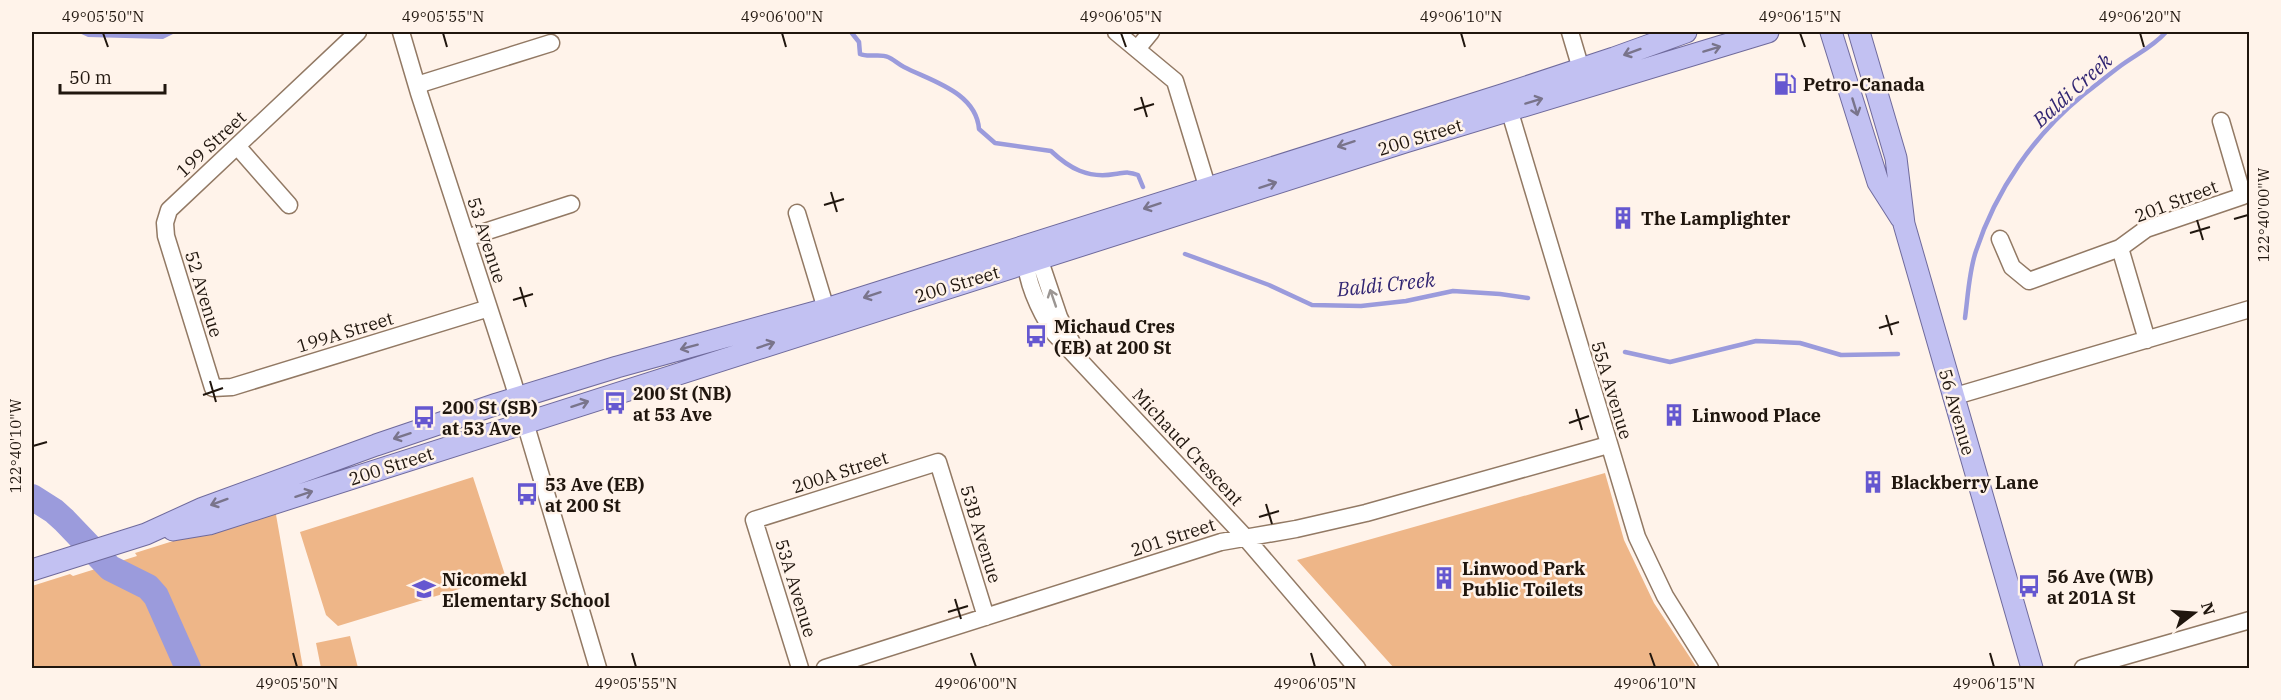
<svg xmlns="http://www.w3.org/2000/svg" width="2281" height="700" font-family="'IBM Plex Serif',serif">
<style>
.green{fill:#eeb688}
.water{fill:#9b9bdc}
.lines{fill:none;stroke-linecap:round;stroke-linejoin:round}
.stream{stroke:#9b9bdc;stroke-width:4.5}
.river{stroke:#9b9bdc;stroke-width:26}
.minor-casing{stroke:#927964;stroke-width:19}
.major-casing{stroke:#6f6a9c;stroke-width:23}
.minor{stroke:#fff;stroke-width:16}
.major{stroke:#c2c1f2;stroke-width:21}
.oneway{stroke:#79748b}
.oneway2{stroke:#9b9693}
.ticks{fill:none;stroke:#20160e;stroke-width:2}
.labels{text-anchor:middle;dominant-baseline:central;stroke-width:5;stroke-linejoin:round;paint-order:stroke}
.poi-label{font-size:18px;font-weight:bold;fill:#20160e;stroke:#fff3ea;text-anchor:start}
.street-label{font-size:18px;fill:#20160e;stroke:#fff3ea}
.water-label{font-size:20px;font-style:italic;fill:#312572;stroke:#fff3ea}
.neatline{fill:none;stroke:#20160e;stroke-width:2}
.ticks-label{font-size:15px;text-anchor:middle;fill:#20160e}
</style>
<rect width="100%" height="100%" fill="#fff3ea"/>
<path class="green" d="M1605 473 1624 540 1654 603 1697 668H1394L1297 560Z
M473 477 505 575 338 626 326 615 300 532Z
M275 509 303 668H32V586L70 574 73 576 137 556 135 553Z
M350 636 358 668H321L316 643Z"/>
<path class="water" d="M77 32H177L163 39 88 37Z"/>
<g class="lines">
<path class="stream" d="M851 32 859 42 860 54C869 58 879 53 888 57 893 59 898 64 904 67 931 81 976 92 979 129L995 143 1051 151C1069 168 1088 179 1115 174 1124 173 1128 171 1138 175L1143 187
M1185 254 1269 285 1312 305 1361 306 1406 301 1453 291 1500 294 1528 298
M1965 318C1968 296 1969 271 1976 251 1996 190 2034 135 2083 95 2095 86 2107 76 2119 67 2135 55 2153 47 2166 32
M1625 352 1670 362 1756 341 1800 343 1841 355 1898 354"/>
<path class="river" d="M32 497 54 511 64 520 110 568 148 587 156 596 188 668"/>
<g class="minor-casing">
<path id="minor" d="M358 32 169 210 165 223 166 236 213 388 232 387 489 308
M401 32 419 93 513 382 598 668
M1116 32 1175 81 1211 199
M1570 32 1581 69
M1137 49 1151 32
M417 85 551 43
M1509 109 1637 537 1665 596 1710 668
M237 146 289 205
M797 213 829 319
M466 238 571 204
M2000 239 2012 267 2029 281 2120 248 2146 229 2243 196 2221 121
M2120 248 2147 340
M1032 249 1039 258 1059 317 1075 349
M1027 252C1022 276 1041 313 1054 333L1244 536 1357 668
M1952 397 2250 309
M800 668 754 520 938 462 986 617
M825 668 1221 542 1296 529 1366 513 1608 445
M2083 668 2250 620"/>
</g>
<g class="major-casing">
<path id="major" d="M1831 32 1878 182 1901 218
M1859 32 1896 158 1904 224 2032 668
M173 530 209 524 1405 142 1768 32
M32 570 146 534 203 508 376 445 497 404 617 367 826 309 1505 94 1614 58 1686 32"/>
</g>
<use href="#minor" class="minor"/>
<use href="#major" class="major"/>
</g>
<defs><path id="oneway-shaft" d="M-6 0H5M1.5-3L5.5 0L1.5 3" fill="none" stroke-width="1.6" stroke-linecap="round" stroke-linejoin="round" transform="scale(1.5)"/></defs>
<g class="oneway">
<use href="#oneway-shaft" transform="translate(1712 49) rotate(-17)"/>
<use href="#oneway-shaft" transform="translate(1632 52) rotate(160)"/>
<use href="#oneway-shaft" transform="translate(1534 101) rotate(-17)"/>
<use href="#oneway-shaft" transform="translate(1855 107) rotate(73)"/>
<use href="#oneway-shaft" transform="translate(1346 144) rotate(162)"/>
<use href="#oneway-shaft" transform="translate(1268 185) rotate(-18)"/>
<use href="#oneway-shaft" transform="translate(1152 206) rotate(162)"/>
<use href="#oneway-shaft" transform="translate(872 295) rotate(162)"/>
<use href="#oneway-shaft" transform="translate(766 345) rotate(-18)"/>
<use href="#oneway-shaft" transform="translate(689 347) rotate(165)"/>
<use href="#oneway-shaft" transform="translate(580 404) rotate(-18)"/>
<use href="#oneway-shaft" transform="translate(402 436) rotate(162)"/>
<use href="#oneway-shaft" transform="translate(304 494) rotate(-18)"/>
<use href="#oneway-shaft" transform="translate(219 502) rotate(160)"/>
</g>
<use class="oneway2" href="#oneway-shaft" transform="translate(1053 298) rotate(-109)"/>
<path class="ticks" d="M103 33 108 47M443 33 447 47M782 33 786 47M1121 33 1126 47M1461 33 1465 47M1800 33 1805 47M2140 33 2144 47M1141 97 1147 117M1134 110 1154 104M831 192 837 212M824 205 844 199M2234 219 2248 215M2197 220 2203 240M2190 233 2210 227M520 287 526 307M513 300 533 294M1886 315 1892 335M1879 328 1899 322M210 381 216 402M203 395 223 388M1576 409 1582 430M1569 423 1589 416M33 446 47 442M1266 504 1272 524M1259 517 1279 511M955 599 961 619M948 612 968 606M293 653 297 667M632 653 636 667M971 653 976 667M1311 653 1315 667M1650 653 1655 667M1990 653 1994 667"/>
<defs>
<g id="fuel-bare" transform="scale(1.8)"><path d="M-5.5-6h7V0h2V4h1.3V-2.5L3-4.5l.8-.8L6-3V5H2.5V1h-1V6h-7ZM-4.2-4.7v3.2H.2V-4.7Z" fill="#6557d0" stroke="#fff3ea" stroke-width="2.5" paint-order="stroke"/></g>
<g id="building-bare" transform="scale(1.8)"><path d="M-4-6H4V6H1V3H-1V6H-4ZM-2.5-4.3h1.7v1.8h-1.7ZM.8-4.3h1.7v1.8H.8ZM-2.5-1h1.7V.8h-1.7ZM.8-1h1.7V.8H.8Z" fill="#6557d0" stroke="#fff3ea" stroke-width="2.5" paint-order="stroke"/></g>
<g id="bus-bare" transform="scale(1.8)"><path d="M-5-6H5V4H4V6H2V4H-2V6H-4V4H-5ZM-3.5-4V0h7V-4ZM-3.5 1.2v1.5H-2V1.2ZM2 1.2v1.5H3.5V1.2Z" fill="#6557d0" stroke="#fff3ea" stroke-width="2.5" paint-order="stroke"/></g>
<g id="school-bare" transform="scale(1.8)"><path d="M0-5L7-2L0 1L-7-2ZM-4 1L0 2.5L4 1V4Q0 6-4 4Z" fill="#6557d0" stroke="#fff3ea" stroke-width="2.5" paint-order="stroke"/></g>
</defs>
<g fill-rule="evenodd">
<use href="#fuel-bare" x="1785" y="84"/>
<use href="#building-bare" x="1623" y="218"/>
<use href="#bus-bare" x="1036" y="336"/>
<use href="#bus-bare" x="615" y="403"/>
<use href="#building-bare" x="1674" y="415"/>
<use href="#bus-bare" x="424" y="417"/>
<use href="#building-bare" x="1873" y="482"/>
<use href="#bus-bare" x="527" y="494"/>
<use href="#building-bare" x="1444" y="578"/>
<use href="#bus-bare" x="2029" y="586"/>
<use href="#school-bare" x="424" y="589"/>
</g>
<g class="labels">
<g class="poi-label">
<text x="1803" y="84">Petro-Canada</text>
<text x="1641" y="218">The Lamplighter</text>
<text x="1054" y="326">Michaud Cres<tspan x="1054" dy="21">(EB) at 200 St</tspan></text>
<text x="633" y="393">200 St (NB)<tspan x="633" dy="21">at 53 Ave</tspan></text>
<text x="442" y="407">200 St (SB)<tspan x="442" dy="21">at 53 Ave</tspan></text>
<text x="1692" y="415">Linwood Place</text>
<text x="1891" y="482">Blackberry Lane</text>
<text x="545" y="484">53 Ave (EB)<tspan x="545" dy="21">at 200 St</tspan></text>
<text x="1462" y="568">Linwood Park<tspan x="1462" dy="21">Public Toilets</tspan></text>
<text x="2047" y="576">56 Ave (WB)<tspan x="2047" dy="21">at 201A St</tspan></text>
<text x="442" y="579">Nicomekl<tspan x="442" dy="21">Elementary School</tspan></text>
</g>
<g class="street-label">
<text transform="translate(1420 137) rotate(-17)">200 Street</text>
<text transform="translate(211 144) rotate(-43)">199 Street</text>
<text transform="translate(2176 201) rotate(-21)">201 Street</text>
<text transform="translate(487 240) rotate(72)">53 Avenue</text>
<text transform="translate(957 284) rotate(-17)">200 Street</text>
<text transform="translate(204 294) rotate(73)">52 Avenue</text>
<text transform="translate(345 332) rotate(-17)">199A Street</text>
<text transform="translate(1612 390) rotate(73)">55A Avenue</text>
<text transform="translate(1957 412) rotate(74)">56 Avenue</text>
<text transform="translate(1188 447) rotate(47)">Michaud Crescent</text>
<text transform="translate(391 466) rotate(-18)">200 Street</text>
<text transform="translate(840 472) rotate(-18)">200A Street</text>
<text transform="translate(981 534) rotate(73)">53B Avenue</text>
<text transform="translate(1173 537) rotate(-18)">201 Street</text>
<text transform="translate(796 588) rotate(73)">53A Avenue</text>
</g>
<g class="water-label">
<text transform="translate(2072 90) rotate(-42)">Baldi Creek</text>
<text transform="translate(1386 284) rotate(-6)">Baldi Creek</text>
</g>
</g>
<rect width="2281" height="700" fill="none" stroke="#fff3ea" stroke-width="66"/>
<g transform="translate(2194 613) rotate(73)" stroke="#fff3ea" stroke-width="4.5" paint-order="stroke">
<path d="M0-4.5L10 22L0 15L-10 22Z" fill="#20160e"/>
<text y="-9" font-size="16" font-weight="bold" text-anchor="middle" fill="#20160e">N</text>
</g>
<path d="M60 84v9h105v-9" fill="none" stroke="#20160e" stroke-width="3"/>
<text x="69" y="84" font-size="18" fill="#20160e" stroke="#fff3ea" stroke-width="4.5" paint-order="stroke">50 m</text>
<rect x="33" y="33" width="2215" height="634" class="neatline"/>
<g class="ticks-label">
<text x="103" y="22">49°05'50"N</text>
<text x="443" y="22">49°05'55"N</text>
<text x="782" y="22">49°06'00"N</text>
<text x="1121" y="22">49°06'05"N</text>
<text x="1461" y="22">49°06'10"N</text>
<text x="1800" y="22">49°06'15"N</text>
<text x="2140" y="22">49°06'20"N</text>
<text transform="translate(2264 215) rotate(-90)" y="5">122°40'00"W</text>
<text transform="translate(16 446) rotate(-90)" y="5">122°40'10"W</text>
<text x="297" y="689">49°05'50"N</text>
<text x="636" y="689">49°05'55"N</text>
<text x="976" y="689">49°06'00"N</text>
<text x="1315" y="689">49°06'05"N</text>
<text x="1655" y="689">49°06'10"N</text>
<text x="1994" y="689">49°06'15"N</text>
</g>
</svg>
